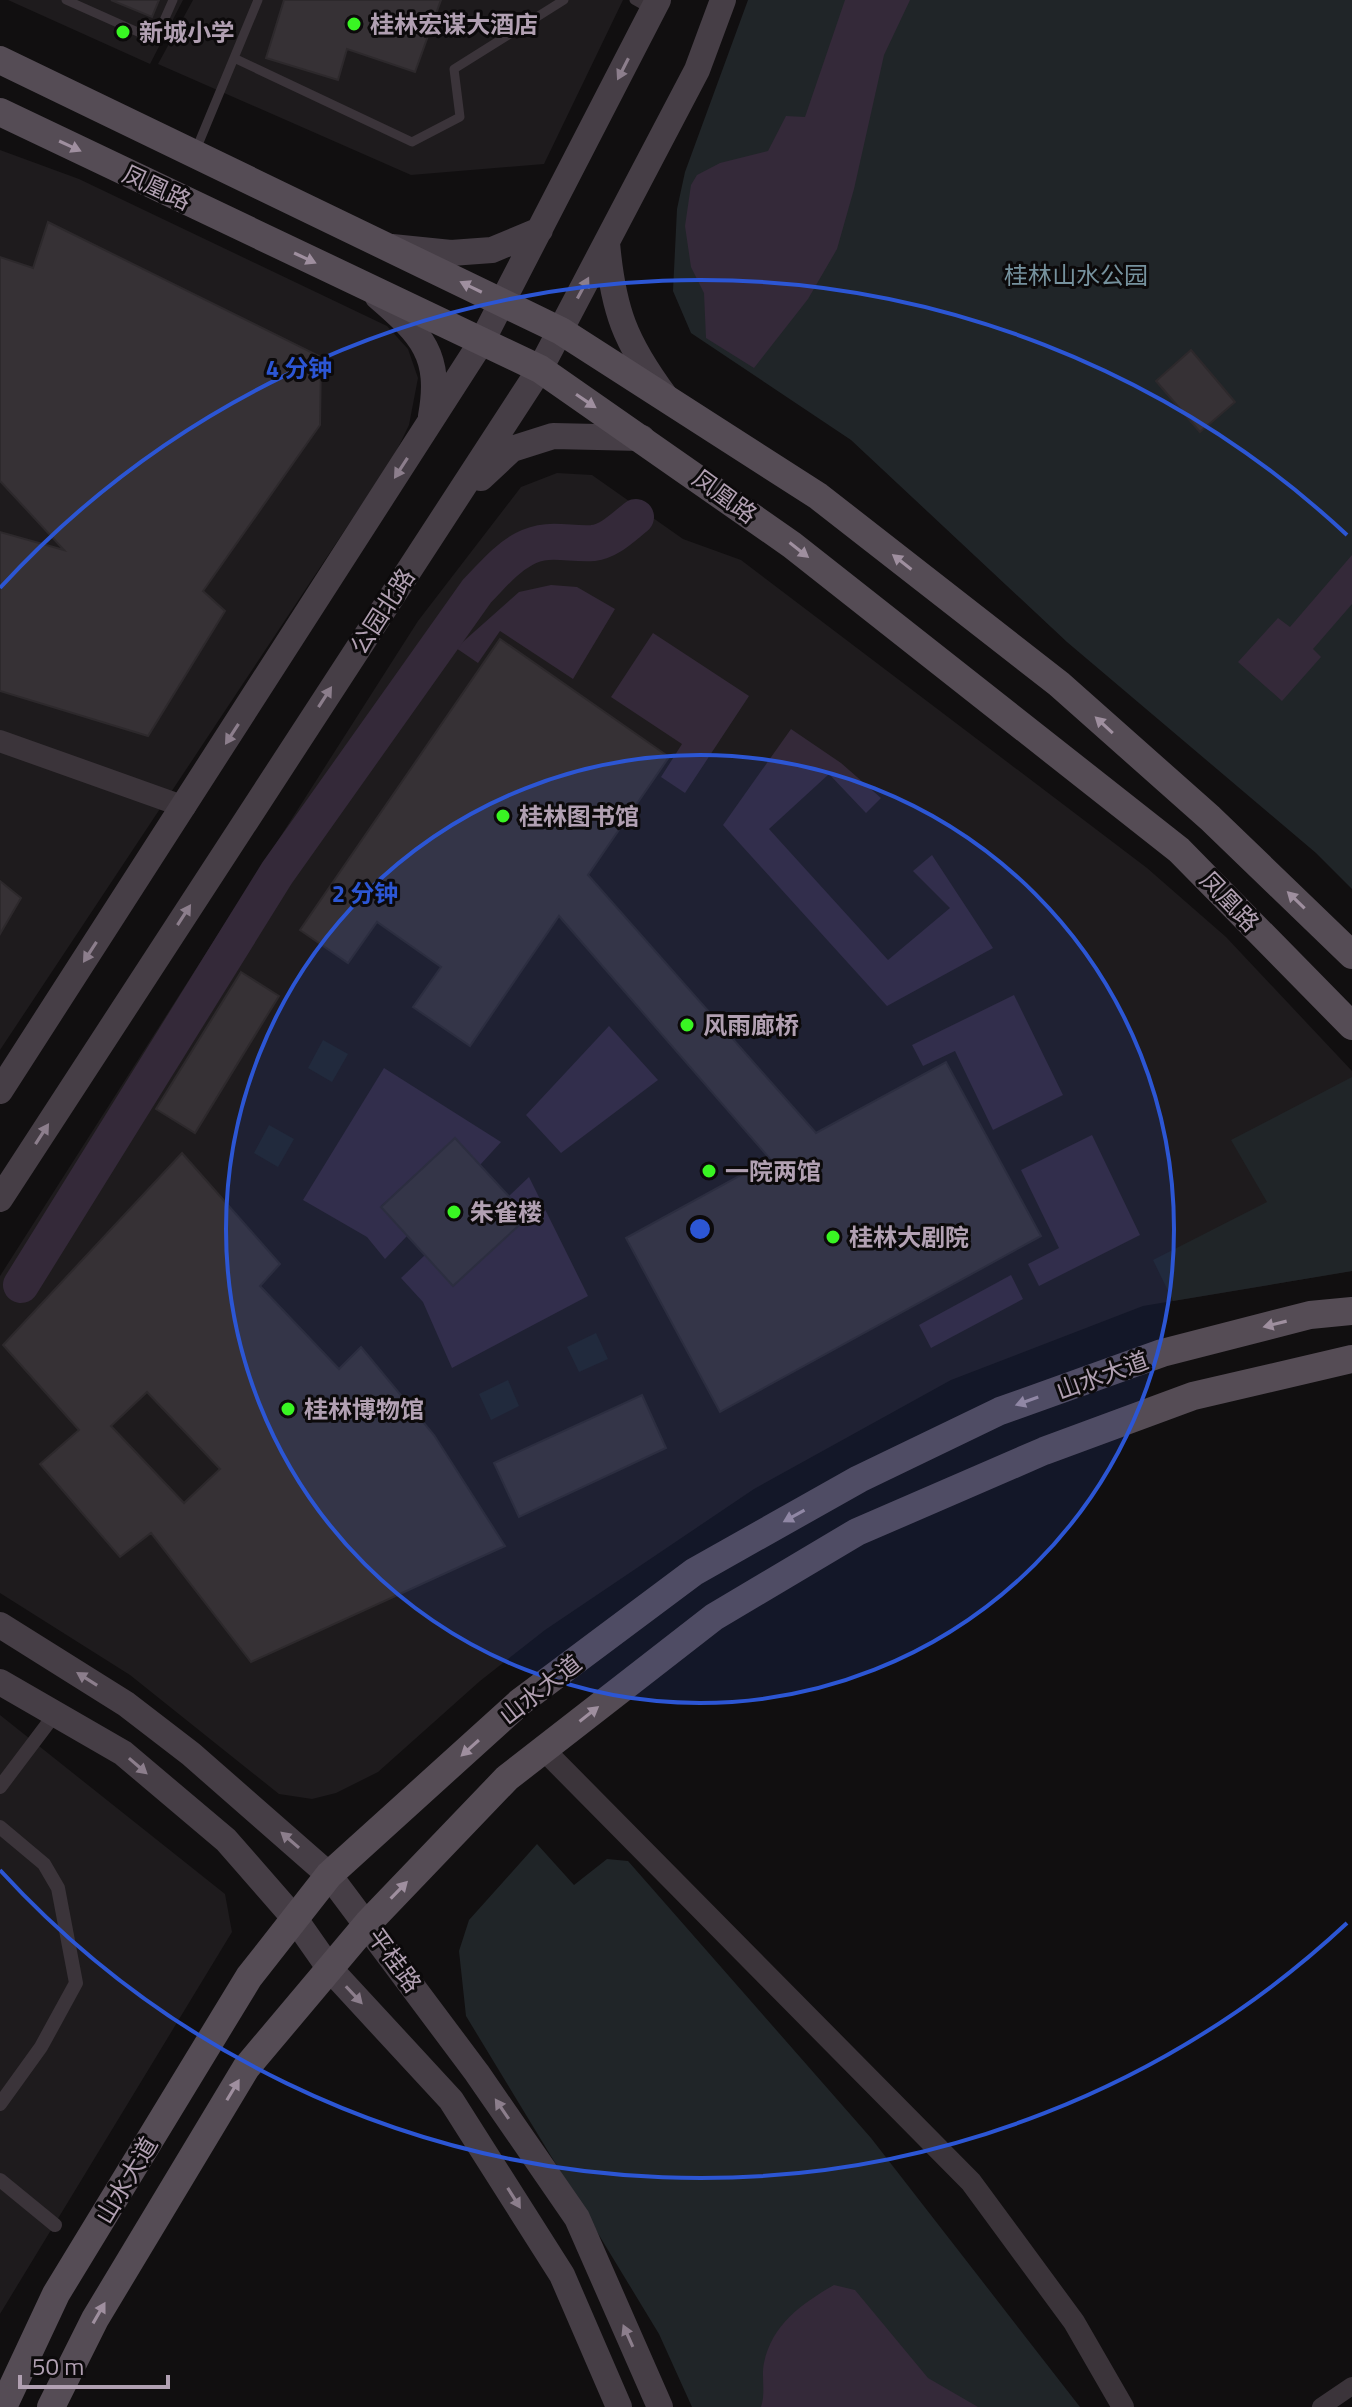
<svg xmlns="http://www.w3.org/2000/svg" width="1352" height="2407" font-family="'Titillium Web','Noto Sans SC',sans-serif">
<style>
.built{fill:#1e1b1d}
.green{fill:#202528}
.water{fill:#342939}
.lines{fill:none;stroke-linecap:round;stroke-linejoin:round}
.river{stroke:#342939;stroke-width:36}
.building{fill:#363135;stroke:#2d292c;stroke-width:2;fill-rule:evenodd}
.service{stroke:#3b343a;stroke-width:9}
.pedestrian{stroke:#3b343a;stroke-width:14}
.minor{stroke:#3b343a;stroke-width:18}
.tertiary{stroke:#3b343a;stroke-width:22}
.secondary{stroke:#463e46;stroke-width:26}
.primary{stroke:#554c55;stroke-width:28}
.oneway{fill:#8c7e8c}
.oneway2{fill:#9f8f9f}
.ring{fill:none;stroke:#2c56d4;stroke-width:4}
.poi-dot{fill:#39f523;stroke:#0c0a0b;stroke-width:3}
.labels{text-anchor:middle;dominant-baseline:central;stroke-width:6;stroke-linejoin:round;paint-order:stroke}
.poi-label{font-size:24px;font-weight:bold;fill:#b1a0b2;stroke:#0c0a0b;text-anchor:start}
.street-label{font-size:24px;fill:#b1a0b2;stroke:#0c0a0b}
.park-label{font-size:24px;fill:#76929e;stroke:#0c0a0b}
.centre{fill:#2c56d4;stroke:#0c0a0b;stroke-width:4}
.ring-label{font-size:24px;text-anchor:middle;font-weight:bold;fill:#2c56d4;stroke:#0c0a0b;stroke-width:6;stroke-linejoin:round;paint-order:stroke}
</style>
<rect width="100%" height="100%" fill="#110f10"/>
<path class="built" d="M8 0H183L150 64Z
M193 0H623L544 164 411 175 158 64Z
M0 150 79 179 387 326 408 349 418 378 409 425 394 456 0 1050Z
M557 473 592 475 683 539 741 560 1147 868 1226 937 1352 1071V1271L1143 1306 951 1380 754 1489 545 1630 480 1681 378 1772 336 1793 312 1799 279 1794 130 1675 0 1593V1276L418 621 521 487Z
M0 1715 225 1894 232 1932 0 2314Z"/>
<path class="green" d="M748 0H1352V889L1316 853 1067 642 851 440 691 333 673 291 677 209 685 172Z
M323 1040 348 1054 332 1082 308 1068Z
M1352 1077V1271L1173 1301 1153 1260 1267 1202 1231 1140Z
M269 1125 294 1139 278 1167 254 1153Z
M596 1333 608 1359 579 1372 567 1347Z
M508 1380 519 1406 491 1420 479 1394Z
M537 1844 574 1885 607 1859 628 1861 871 2138 1080 2407H692L659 2334 466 2016 459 1951 469 1920Z"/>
<path class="water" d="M845 0H910L884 55 854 189 837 249 808 299 754 368 706 338 704 293 691 267 685 226 691 185 697 175 720 163 768 151 786 116 805 117Z
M1352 555V604L1313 649 1321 657 1282 701 1238 662 1278 618 1290 627Z
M551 585 577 587 615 609 573 679 500 631 478 663 456 648 519 592Z
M653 633 749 696 685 793 661 777 682 744 611 697Z
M791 729 841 763 881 798 866 813 829 774 769 829 888 960 950 908 913 871 932 855 993 948 887 1006 723 825Z
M1014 995 1063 1095 993 1130 955 1051 923 1066 912 1045Z
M609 1026 658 1080 561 1153 526 1115Z
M384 1068 501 1142 480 1165 455 1138 381 1206 407 1236 385 1259 367 1237 303 1200Z
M1092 1135 1140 1235 1039 1286 1028 1264 1059 1248 1021 1170Z
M529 1177 588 1296 452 1368 423 1302 401 1278 425 1255 454 1285 527 1217 509 1196Z
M1011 1275 1023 1299 931 1348 919 1325Z
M834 2285 855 2290 928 2378 978 2407H761C766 2392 761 2377 764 2363 772 2324 803 2303 834 2285Z"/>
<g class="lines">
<path class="river" d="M21 1285 277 873 477 591C492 576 505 559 524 549 548 536 569 545 593 543 610 541 623 527 636 517"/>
</g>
<path class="building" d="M111 0H159L152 17Z
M284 0H441L415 72 347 49 338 80 266 58Z
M48 222 321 357 320 425 203 591 225 611 148 736 0 691V532L64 550 0 481V257L33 268Z
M1191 350 1235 402 1200 432 1156 381Z
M500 639 669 757 588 875 816 1133 946 1062 1041 1236 720 1412 626 1238 770 1159 559 916 470 1046 413 1007 441 967 377 922 348 963 300 930Z
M0 881 21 898 0 934Z
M241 972 279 996 195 1133 156 1109Z
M455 1138 528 1217 453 1286 381 1207Z
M182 1153 280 1264 260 1286 339 1369 361 1347 434 1435 505 1546 251 1662 151 1533 120 1557 40 1464 79 1430 3 1345ZM147 1392 220 1469 184 1503 111 1426Z
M642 1395 666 1448 519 1517 494 1463Z"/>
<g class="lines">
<path class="service" d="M66 0 149 37 158 34 173 0
M634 0 650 9
M234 58 412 142 460 117 454 69 564 0
M195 152 258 0"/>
<path class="pedestrian" d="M0 1787 55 1714
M0 1827 44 1864 58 1888 76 1983 41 2047 0 2104
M0 2180 55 2225"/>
<path class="minor" d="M1321 2407 1352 2386"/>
<path class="tertiary" d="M0 741 185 807
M544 1750 971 2182 1074 2322 1123 2407"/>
<path class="secondary" d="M607 243C613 310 625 342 665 396
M392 247 451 253 492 250 540 230
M378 297C422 335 442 355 431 416
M481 478 512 449 553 436 642 438
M0 1091 482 341 658 0
M0 1199 540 369 697 70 723 0
M0 1625 126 1704 191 1754 329 1875 477 2073 577 2218 660 2407
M0 1682 123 1753 226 1840 295 1919 330 1969 451 2100 562 2275 619 2407"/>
<path class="primary" d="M0 60 561 331 818 496 1059 684 1210 818 1352 955
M0 112 540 369 792 545 1179 850 1352 1026
M3 2407 56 2294 249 1977 329 1875 520 1702 694 1572 859 1479 1000 1411 1162 1353 1310 1315 1352 1311
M51 2407 95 2319 246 2068 368 1923 507 1778 714 1617 857 1532 1044 1451 1193 1396 1352 1359"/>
</g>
<defs><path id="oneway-solid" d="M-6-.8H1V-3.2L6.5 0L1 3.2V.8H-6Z" transform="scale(2)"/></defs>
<g class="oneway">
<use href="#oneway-solid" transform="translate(623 69) rotate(117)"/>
<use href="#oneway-solid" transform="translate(583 288) rotate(-62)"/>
<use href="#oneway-solid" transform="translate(401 468) rotate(123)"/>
<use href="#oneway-solid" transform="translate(325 697) rotate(-57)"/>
<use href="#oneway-solid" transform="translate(232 734) rotate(123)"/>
<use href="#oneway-solid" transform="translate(184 915) rotate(-57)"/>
<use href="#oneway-solid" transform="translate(90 952) rotate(123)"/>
<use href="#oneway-solid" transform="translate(42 1134) rotate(-57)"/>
<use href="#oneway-solid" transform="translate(87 1679) rotate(-148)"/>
<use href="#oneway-solid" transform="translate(138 1766) rotate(41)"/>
<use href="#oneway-solid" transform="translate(290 1840) rotate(-139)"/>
<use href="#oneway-solid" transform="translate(354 1995) rotate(47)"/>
<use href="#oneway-solid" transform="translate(502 2109) rotate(-124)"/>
<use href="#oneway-solid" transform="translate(514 2198) rotate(58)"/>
<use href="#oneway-solid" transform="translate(628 2336) rotate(-114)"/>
</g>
<g class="oneway2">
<use href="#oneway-solid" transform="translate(70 146) rotate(25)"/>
<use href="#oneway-solid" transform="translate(305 258) rotate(25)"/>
<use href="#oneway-solid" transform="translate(471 287) rotate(-154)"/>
<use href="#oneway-solid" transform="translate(586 401) rotate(34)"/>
<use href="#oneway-solid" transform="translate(799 550) rotate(38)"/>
<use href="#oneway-solid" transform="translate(902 562) rotate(-142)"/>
<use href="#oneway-solid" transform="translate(1104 725) rotate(-137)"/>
<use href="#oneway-solid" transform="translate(1296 900) rotate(-136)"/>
<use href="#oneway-solid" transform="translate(1275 1324) rotate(166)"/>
<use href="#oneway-solid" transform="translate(1027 1401) rotate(160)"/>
<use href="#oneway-solid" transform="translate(794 1516) rotate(151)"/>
<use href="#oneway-solid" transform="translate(589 1714) rotate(-38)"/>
<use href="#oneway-solid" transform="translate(470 1748) rotate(138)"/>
<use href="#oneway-solid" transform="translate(399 1890) rotate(-46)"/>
<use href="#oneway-solid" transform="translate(233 2090) rotate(-59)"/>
<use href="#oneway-solid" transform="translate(99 2313) rotate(-60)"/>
</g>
<circle cx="700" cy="1229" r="474" fill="#2c56d4" fill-opacity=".12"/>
<g class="ring">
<circle cx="700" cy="1229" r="474"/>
<path d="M1347 1923A949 949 0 0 1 0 1870M0 588A949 949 0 0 1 1347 535"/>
</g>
<g class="poi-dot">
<circle cx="354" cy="24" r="8"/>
<circle cx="123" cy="32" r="8"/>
<circle cx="503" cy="816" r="8"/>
<circle cx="687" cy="1025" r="8"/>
<circle cx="709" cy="1171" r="8"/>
<circle cx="454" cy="1212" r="8"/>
<circle cx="833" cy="1237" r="8"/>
<circle cx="288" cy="1409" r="8"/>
</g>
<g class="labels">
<g class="poi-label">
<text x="370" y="24">桂林宏谋大酒店</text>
<text x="139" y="32">新城小学</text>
<text x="519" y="816">桂林图书馆</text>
<text x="703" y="1025">风雨廊桥</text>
<text x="725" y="1171">一院两馆</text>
<text x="470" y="1212">朱雀楼</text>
<text x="849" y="1237">桂林大剧院</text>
<text x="304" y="1409">桂林博物馆</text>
</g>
<g class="street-label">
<text transform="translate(157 187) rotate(25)">凤凰路</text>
<text transform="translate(725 496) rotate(36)">凤凰路</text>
<text transform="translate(382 611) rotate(-57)">公园北路</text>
<text transform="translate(1230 901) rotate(46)">凤凰路</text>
<text transform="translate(1102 1375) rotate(-20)">山水大道</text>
<text transform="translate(540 1689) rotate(-38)">山水大道</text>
<text transform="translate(395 1960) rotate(54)">平桂路</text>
<text transform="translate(126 2180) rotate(-59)">山水大道</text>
</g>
<g class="park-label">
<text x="1076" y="275">桂林山水公园</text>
</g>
</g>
<circle cx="700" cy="1229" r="12" class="centre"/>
<g class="ring-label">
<text x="299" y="377">4 分钟</text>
<text x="365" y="902">2 分钟</text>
</g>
<path d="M20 2375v12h148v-12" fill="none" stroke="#b1a0b2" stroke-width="4"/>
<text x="32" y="2375" font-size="24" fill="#b1a0b2" stroke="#0c0a0b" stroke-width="6" paint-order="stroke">50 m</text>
</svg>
